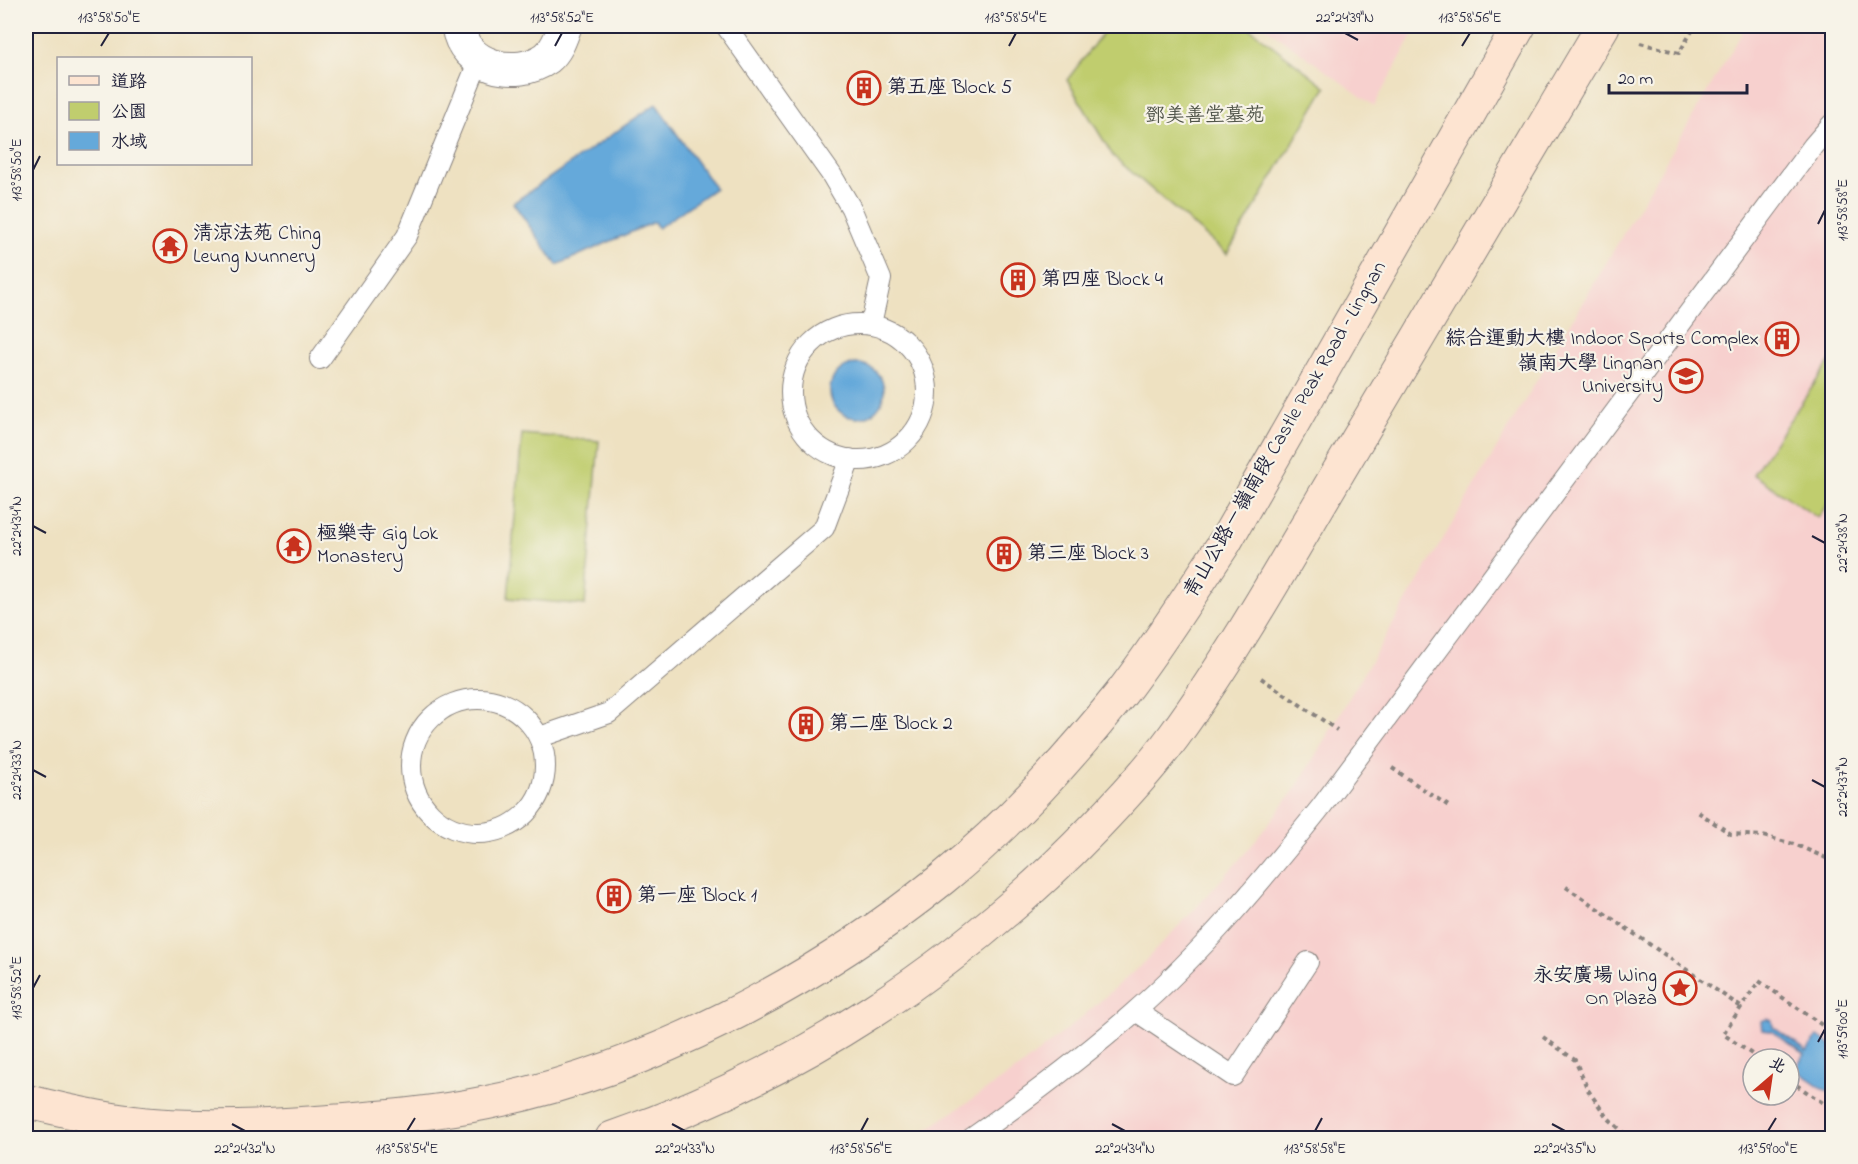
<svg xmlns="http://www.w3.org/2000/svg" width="1858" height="1164" font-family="'Indie Flower','LXGW WenKai TC',sans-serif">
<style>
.built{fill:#f7d0ce;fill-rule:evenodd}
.green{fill:#c0cd6e;stroke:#717854;stroke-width:1.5}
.water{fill:#65a9da;stroke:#44668a;stroke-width:1.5}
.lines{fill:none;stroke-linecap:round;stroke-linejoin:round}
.service-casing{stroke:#88827e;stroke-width:22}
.minor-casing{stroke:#88827e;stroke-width:35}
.secondary-casing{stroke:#88827e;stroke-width:35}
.path{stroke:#88827e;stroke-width:4;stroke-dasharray:4.5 4.5;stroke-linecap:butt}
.service{stroke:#fff;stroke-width:20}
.minor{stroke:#fff;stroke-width:33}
.secondary{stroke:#fde4d1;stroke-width:33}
.ticks{fill:none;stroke:#22223b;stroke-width:2}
.labels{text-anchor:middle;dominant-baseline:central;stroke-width:4.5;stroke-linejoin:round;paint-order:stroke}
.poi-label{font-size:20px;fill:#22223b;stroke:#f7f3e8;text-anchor:start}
.park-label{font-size:20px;fill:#51554a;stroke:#f7f3e8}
.street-label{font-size:20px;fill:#22223b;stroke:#f7f3e8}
.neatline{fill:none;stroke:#22223b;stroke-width:2}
.ticks-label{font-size:15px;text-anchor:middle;fill:#22223b}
</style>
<rect width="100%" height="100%" fill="#f7f3e8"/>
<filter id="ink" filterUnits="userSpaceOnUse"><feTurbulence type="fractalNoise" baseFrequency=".0167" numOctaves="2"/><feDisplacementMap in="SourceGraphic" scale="12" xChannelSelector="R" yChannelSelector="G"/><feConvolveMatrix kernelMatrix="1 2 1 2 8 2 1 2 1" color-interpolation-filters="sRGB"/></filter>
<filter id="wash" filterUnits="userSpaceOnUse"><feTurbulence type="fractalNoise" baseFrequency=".008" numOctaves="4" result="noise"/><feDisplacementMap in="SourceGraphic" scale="24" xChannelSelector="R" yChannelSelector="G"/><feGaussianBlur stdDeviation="1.35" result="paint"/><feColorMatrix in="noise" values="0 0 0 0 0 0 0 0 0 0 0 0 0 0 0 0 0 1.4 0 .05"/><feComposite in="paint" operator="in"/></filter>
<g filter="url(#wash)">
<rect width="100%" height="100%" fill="#eee1c1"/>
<path class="built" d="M1264 26H1418L1374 106Z
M1746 26H1832V1138H914L1019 1068 1081 1018 1140 966 1195 909 1248 850 1296 788ZM1753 1059H1789V1095H1753Z"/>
<path class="green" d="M1108 26H1247L1326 87 1227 254 1113 156 1067 80Z
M1832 358V497L1818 518 1753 474Z
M522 434 599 441 585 605 508 598Z"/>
<path class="water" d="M656 104 715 188 658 228 654 222 557 265 513 203Z
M830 391a27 27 0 1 1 54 0a27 27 0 1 1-54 0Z
M1767 1019 1772 1021 1773 1027 1807 1051 1818 1036 1832 1046V1086L1828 1092 1795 1069 1805 1054 1771 1031 1762 1030 1761 1021Z"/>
</g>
<g filter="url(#ink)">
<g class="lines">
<g class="service-casing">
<path id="service" d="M726 26 831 174 851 208 881 279 871 324
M791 392a68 68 0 1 1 136 0a68 68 0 1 1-136 0Z
M320 359 407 236 479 60
M411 766a67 67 0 1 1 134 0a67 67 0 1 1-134 0Z
M540 737 609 713 824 528 850 459
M1136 1011 1233 1076 1308 962
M972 1138C1027 1099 1080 1060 1131 1015 1202 953 1262 881 1321 807L1813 146 1832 124"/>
</g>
<g class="minor-casing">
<path id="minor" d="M458 26C463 67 516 80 547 58 557 50 561 37 565 26"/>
</g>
<g class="secondary-casing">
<path id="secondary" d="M26 1101C69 1112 114 1122 159 1125 218 1129 277 1126 337 1121 386 1117 436 1113 485 1103 647 1071 814 982 942 879 1006 827 1069 759 1120 695 1158 646 1191 593 1225 542L1519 26
M612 1138C794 1076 960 967 1093 829 1121 800 1150 769 1174 736 1240 645 1294 546 1352 449 1437 308 1520 167 1603 26"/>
</g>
<path class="path" d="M1640 43 1679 53 1695 26
M1261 678 1337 730
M1392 768 1450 807
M1698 812 1731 834 1763 836 1794 844 1824 857 1832 862
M1566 887 1741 1007
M1543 1037 1575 1060 1588 1090 1606 1116 1629 1138
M1759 1059 1723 1034 1759 981 1832 1032
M1789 1080 1832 1109"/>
<use href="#service" class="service"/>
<use href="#minor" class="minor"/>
<use href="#secondary" class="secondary"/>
</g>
</g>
<path class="ticks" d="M1345 33 1358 40M101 46 109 33M555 46 562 33M1009 46 1016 33M1462 46 1470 33M33 170 40 156M1818 224 1825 210M33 526 46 533M1812 536 1825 543M33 770 46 777M1812 780 1825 787M33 988 40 975M1818 1042 1825 1029M232 1124 245 1131M672 1124 685 1131M1112 1124 1125 1131M1552 1124 1565 1131M407 1131 415 1118M861 1131 868 1118M1315 1131 1322 1118M1768 1131 1776 1118"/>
<defs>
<g id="building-ring" transform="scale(1.725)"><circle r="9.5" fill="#f7f3e8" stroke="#c8321e" stroke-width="1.5"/><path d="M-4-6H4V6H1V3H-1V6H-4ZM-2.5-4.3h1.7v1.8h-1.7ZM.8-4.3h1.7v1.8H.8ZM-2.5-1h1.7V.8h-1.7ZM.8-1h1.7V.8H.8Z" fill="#c8321e"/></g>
<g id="temple-ring" transform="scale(1.725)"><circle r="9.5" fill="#f7f3e8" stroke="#c8321e" stroke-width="1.5"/><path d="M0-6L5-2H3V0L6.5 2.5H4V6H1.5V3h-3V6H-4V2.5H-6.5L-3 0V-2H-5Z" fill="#c8321e"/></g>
<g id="university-ring" transform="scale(1.725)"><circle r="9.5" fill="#f7f3e8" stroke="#c8321e" stroke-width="1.5"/><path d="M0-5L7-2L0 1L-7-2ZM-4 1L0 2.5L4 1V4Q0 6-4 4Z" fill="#c8321e"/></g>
<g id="sight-ring" transform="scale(1.725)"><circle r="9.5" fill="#f7f3e8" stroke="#c8321e" stroke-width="1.5"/><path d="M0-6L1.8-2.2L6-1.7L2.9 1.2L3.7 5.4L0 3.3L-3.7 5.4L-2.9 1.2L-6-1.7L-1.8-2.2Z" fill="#c8321e"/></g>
</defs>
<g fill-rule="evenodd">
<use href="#building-ring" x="864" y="88"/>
<use href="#temple-ring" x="170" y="246"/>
<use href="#building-ring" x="1018" y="280"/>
<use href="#building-ring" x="1782" y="339"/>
<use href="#university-ring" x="1686" y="376"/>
<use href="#temple-ring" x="294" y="546"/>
<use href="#building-ring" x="1004" y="554"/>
<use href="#building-ring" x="806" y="724"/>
<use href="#building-ring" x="614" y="896"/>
<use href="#sight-ring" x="1680" y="988"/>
</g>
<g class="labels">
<g class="poi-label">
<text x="887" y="88">第五座 Block 5</text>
<text x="193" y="234">清涼法苑 Ching<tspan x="193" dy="23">Leung Nunnery</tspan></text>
<text x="1041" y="280">第四座 Block 4</text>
<text x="1759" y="339" text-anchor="end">綜合運動大樓 Indoor Sports Complex</text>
<text x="1663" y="364" text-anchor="end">嶺南大學 Lingnan<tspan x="1663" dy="23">University</tspan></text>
<text x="317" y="534">極樂寺 Gig Lok<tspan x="317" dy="23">Monastery</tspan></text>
<text x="1027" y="554">第三座 Block 3</text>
<text x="829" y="724">第二座 Block 2</text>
<text x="637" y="896">第一座 Block 1</text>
<text x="1657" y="976" text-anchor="end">永安廣場 Wing<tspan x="1657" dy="23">On Plaza</tspan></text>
</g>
<g class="park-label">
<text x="1205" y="116">鄧美善堂墓苑</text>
</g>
<g class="street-label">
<text transform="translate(1286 430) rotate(-60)">青山公路－嶺南段 Castle Peak Road – Lingnan</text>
</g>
</g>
<rect width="1858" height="1164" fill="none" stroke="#f7f3e8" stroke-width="66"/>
<rect x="57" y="57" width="195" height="108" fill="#f7f3e8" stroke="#a29fa3" stroke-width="1.5"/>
<rect x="69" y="76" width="30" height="9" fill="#fde4d1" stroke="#a29fa3" stroke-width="1.5"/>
<text x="111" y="87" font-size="18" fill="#22223b">道路</text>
<rect x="69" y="102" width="30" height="18" fill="#c0cd6e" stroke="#a29fa3" stroke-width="1.5"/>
<text x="111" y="117" font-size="18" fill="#22223b">公園</text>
<rect x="69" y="132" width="30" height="18" fill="#65a9da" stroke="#a29fa3" stroke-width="1.5"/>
<text x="111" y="147" font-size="18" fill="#22223b">水域</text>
<g transform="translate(1771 1077) rotate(29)"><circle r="28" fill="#f7f3e8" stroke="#a29fa3" stroke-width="1.5"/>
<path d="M0-4.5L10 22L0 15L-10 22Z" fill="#c8321e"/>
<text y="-9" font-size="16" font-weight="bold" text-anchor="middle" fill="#22223b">北</text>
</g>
<path d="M1609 84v9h138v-9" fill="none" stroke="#22223b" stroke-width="3"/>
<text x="1618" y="84" font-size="18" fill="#22223b" stroke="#f7f3e8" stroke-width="4.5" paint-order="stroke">20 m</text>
<rect x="33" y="33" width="1792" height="1098" class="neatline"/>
<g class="ticks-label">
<text x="109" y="22">113°58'50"E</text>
<text x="562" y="22">113°58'52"E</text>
<text x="1016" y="22">113°58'54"E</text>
<text x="1345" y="22">22°24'39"N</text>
<text x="1470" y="22">113°58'56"E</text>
<text transform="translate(16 170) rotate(-90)" y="5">113°58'50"E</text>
<text transform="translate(1842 210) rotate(-90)" y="5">113°58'58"E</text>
<text transform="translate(16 526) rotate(-90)" y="5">22°24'34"N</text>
<text transform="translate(1842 543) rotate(-90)" y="5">22°24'38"N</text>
<text transform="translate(16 770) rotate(-90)" y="5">22°24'33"N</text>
<text transform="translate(1842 787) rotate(-90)" y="5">22°24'37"N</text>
<text transform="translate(16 988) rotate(-90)" y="5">113°58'52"E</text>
<text transform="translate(1842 1029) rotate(-90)" y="5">113°59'00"E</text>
<text x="245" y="1153">22°24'32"N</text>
<text x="407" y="1153">113°58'54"E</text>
<text x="685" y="1153">22°24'33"N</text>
<text x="861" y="1153">113°58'56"E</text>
<text x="1125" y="1153">22°24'34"N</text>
<text x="1315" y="1153">113°58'58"E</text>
<text x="1565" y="1153">22°24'35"N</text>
<text x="1768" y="1153">113°59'00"E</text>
</g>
</svg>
